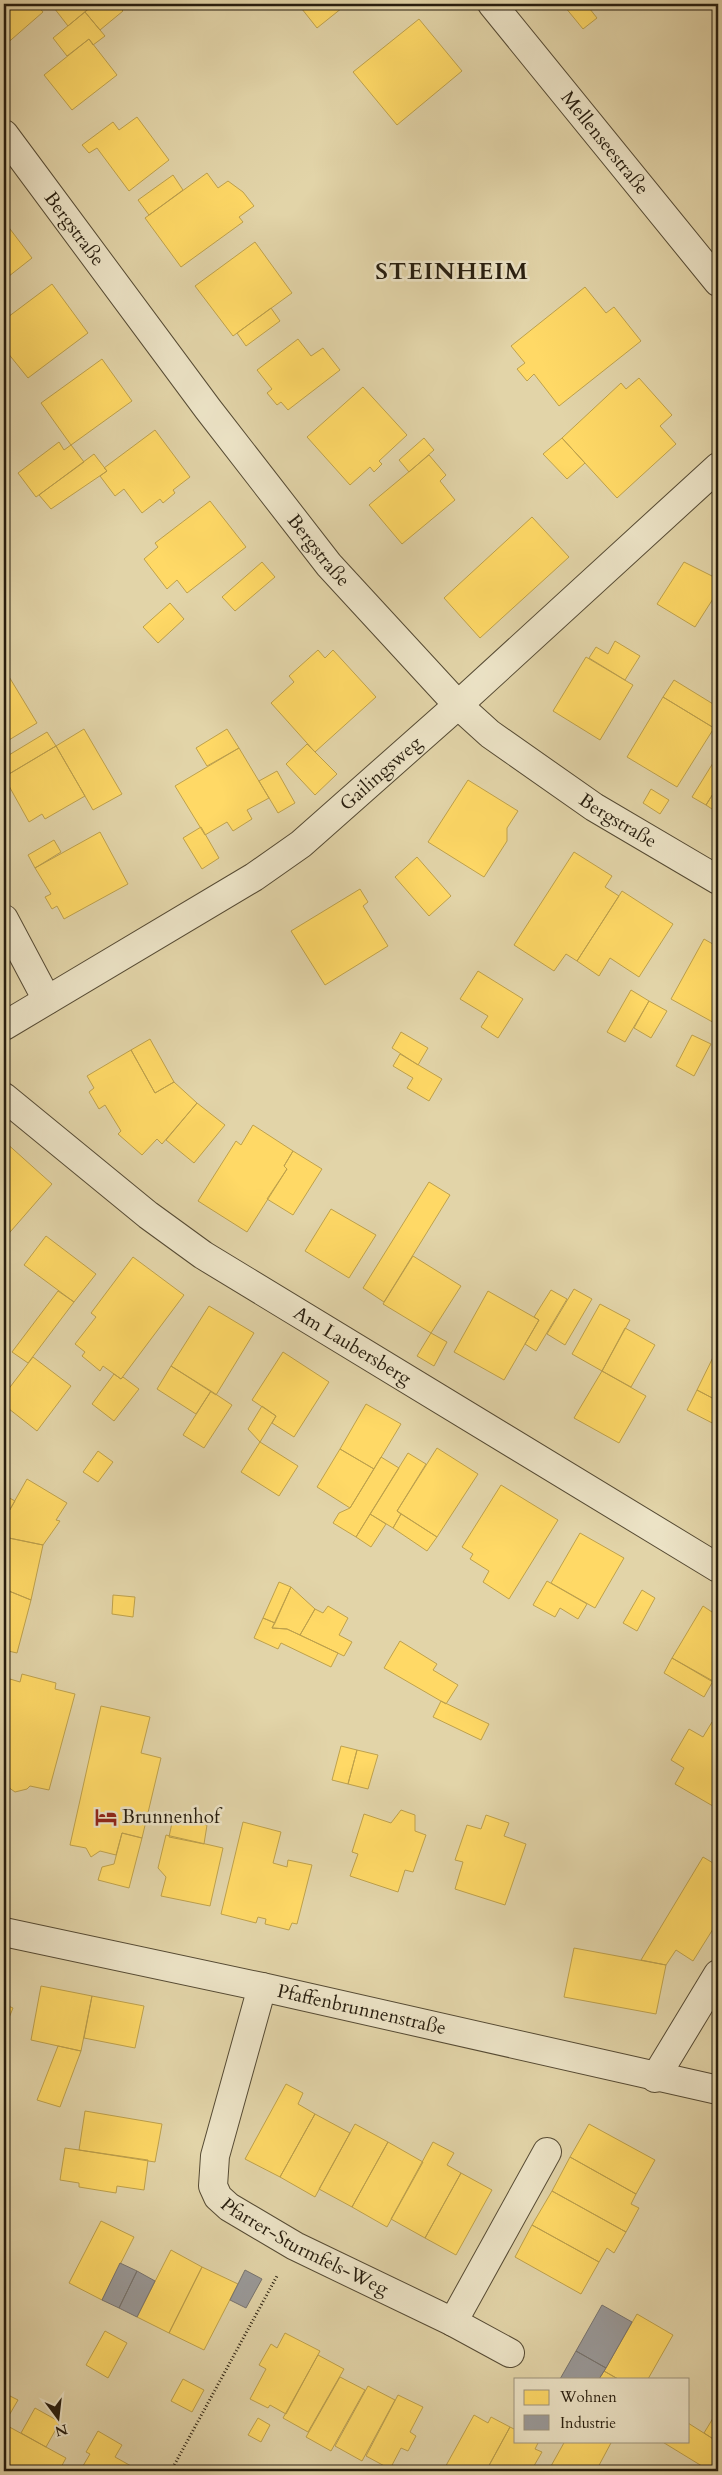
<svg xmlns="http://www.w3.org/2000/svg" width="722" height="2475" font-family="Cardo,serif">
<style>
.homes{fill:#ffd966;stroke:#bea14c}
.industry{fill:#999;stroke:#77746f}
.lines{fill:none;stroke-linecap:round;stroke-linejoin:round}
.minor-casing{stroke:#564b34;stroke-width:30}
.path{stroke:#271d0e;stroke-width:3;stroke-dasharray:1 2.5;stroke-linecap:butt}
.minor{stroke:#ece3c6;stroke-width:28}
.labels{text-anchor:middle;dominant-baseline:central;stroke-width:5;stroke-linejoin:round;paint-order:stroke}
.street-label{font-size:19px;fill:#271d0e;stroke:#ece3c6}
.poi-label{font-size:19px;fill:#271d0e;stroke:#ece3c6;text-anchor:start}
.district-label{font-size:24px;font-weight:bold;letter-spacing:1px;fill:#271d0e;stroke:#ece3c6}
</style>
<rect width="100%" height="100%" fill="#e2d4a8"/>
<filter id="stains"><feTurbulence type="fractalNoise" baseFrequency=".004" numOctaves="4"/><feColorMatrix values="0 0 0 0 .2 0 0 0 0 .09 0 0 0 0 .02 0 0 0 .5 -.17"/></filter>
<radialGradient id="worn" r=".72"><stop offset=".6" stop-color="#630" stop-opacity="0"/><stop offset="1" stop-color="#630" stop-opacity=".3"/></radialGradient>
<path class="homes" d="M4 4H36L43 12 4 46Z
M51 4H94L68 26Z
M94 4H116L123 11 100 30 85 12Z
M298 4H347L317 28Z
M569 4H586L597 18 583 29 565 7Z
M85 12 105 36 93 45 89 39 67 56 53 38Z
M419 19 462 71 397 125 353 72Z
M89 39 117 75 72 110 44 75Z
M137 117 169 160 129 191 97 148 89 153 82 145 113 122 119 130Z
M207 173 218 188 228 181 243 192 254 206 239 217 243 222 181 267 145 218Z
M173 175 183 190 149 215 138 200Z
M4 221 32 258 4 280Z
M255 242 292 293 233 336 195 286Z
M52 284 88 333 28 378 7 352 4 354V320Z
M585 287 606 313 614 307 641 341 559 406 534 374 527 381 517 369 525 363 511 346Z
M271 308 280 321 246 346 237 333Z
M298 339 311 356 323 348 340 370 288 410 281 402 277 405 267 393 272 389 257 370Z
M102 359 132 401 71 445 41 403Z
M639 378 672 415 660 426 676 444 617 498 562 438 621 383 626 389Z
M363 387 407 435 379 461 382 464 374 472 370 467 350 485 307 437Z
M155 430 190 477 173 490 175 493 163 503 160 499 142 513 124 489 115 496 100 476 107 471 104 468Z
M424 438 434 450 409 472 399 460Z
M562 438 585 463 567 479 543 454Z
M59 442 64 450 71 445 84 462 36 497 18 473Z
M94 454 107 471 51 509 39 495Z
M429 455 446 475 440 481 455 500 402 544 369 505Z
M210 501 246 547 187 593 177 580 167 589 144 559 158 547 155 543Z
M532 517 569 557 480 638 444 598Z
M262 562 275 577 235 611 222 597Z
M684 562 718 579V591L695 627 657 604Z
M170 603 184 619 158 643 143 627Z
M615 641 640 656 625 680 589 658 596 647 608 654Z
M318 650 325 658 333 650 376 697 315 752 271 703 294 682 289 676Z
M586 657 633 685 600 740 553 711Z
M8 675 37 723 4 743V677Z
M674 680 718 707V720L714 728 663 697Z
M663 697 714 728 677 787 627 757Z
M84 729 122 794 93 810 56 746Z
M227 729 239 748 207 766 196 748Z
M47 732 56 746 4 777V758Z
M307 744 337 774 315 795 286 764Z
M56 746 85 796 45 819 42 814 29 822 4 777Z
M239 748 269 798 247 810 252 819 233 831 227 822 205 835 175 786Z
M713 763 718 765V786L706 805 692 797Z
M277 771 295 803 278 813 259 781Z
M468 780 518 811 507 828V841L484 877 428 842Z
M718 786V813L706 805Z
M651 789 669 800 660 814 643 803Z
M201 827 219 858 202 869 183 838Z
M100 832 128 884 64 919 57 906 52 909 45 897 51 894 35 868Z
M54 840 61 852 35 868 28 855Z
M574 852 612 876 605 887 619 896 577 961 566 954 554 971 514 945Z
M417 857 451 896 429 916 395 877Z
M360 889 368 902 363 906 388 946 325 985 291 931Z
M622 891 673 924 639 977 610 958 599 976 577 961Z
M704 939 718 947V1025L671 999Z
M478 971 523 999 498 1038 481 1027 488 1016 460 999Z
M631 990 649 1001 625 1042 607 1032Z
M649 1001 667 1011 651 1038 634 1028Z
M401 1032 428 1048 418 1065 392 1048Z
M692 1035 711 1044 694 1076 676 1066Z
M150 1039 174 1082 155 1093 131 1050Z
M131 1050 155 1093 174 1082 197 1103 162 1144 157 1139 142 1155 118 1134 121 1131 105 1105 99 1109 89 1092 94 1088 87 1076Z
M400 1054 442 1079 429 1101 407 1088 413 1078 393 1066Z
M197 1103 225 1125 194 1163 166 1140Z
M253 1125 293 1151 284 1166 287 1169 247 1232 198 1201 236 1141 241 1145Z
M4 1141 52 1184 4 1239Z
M293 1151 322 1169 293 1215 267 1199 287 1169 284 1166Z
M429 1182 450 1195 384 1302 363 1288Z
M331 1209 376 1235 349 1278 305 1251Z
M46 1236 96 1274 74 1302 24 1265Z
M413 1256 461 1286 431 1333 383 1304Z
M133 1257 184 1295 121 1379 103 1366 100 1371 82 1356 85 1352 75 1344 96 1317 91 1313Z
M574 1289 592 1299 565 1345 547 1334Z
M551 1290 567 1299 536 1351 525 1344 539 1320 534 1317Z
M58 1291 74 1302 28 1363 12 1352Z
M488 1291 539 1320 504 1380 454 1352Z
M600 1304 630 1320 602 1371 572 1354Z
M209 1306 254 1333 216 1395 171 1366Z
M625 1328 655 1345 631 1387 602 1371Z
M431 1333 447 1342 434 1366 417 1356Z
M718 1347V1401L697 1390Z
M283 1352 329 1382 294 1437 272 1423 276 1416 252 1400Z
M33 1357 71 1386 37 1431 4 1405V1395Z
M171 1366 211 1391 196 1414 157 1389Z
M602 1371 646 1396 619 1443 574 1418Z
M114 1374 121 1379 123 1377 139 1389 114 1421 92 1404Z
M697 1390 718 1401V1426L687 1410Z
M211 1391 232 1405 204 1448 183 1435Z
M366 1404 401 1424 374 1469 340 1449Z
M262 1406 276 1416 260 1442 248 1429Z
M260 1442 298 1466 279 1496 241 1472Z
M437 1448 478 1474 437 1537 397 1511Z
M340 1449 374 1469 350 1508 317 1487Z
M98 1451 113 1462 98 1482 83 1472Z
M408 1453 426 1464 397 1511 401 1514 393 1528 370 1514Z
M381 1457 399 1468 356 1537 333 1523 339 1513 350 1508Z
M27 1479 67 1503 56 1520 60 1521 43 1545 4 1537V1520Z
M501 1485 558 1520 509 1599 483 1582 489 1571 470 1559 473 1554 462 1547Z
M4 1495 15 1501 4 1520Z
M370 1514 386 1524 371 1547 356 1537Z
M401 1514 437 1537 427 1551 393 1528Z
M580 1533 624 1558 595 1608 551 1583Z
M4 1537 43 1545 31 1600 4 1589Z
M547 1581 587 1604 578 1619 560 1608 555 1617 533 1605Z
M279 1582 291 1587 275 1623 263 1618Z
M291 1587 315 1609 300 1635 287 1629 272 1628Z
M4 1589 31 1600 17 1653 4 1650Z
M642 1590 655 1598 637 1631 623 1623Z
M113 1595 135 1597 133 1617 112 1614Z
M328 1606 348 1618 339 1635 352 1642 344 1656 300 1635 315 1609 323 1613Z
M703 1606 718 1616V1685L672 1658Z
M263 1618 275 1623 272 1628 287 1629 338 1653 331 1667 281 1643 278 1649 254 1638Z
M400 1641 437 1664 433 1670 458 1685 446 1704 384 1668Z
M672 1658 713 1681 704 1697 664 1673Z
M22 1674 56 1683 55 1689 75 1694 49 1790 30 1786 27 1789 15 1792 8 1787 4 1779V1702L10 1679 20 1682Z
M441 1701 489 1724 481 1740 433 1717Z
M101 1706 150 1717 141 1753 161 1758 142 1838 122 1833 116 1855 100 1851 91 1857 86 1848 70 1845Z
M712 1722 718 1725V1809L675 1784 684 1768 671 1760 689 1729 703 1737Z
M341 1746 357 1750 348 1784 332 1780Z
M357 1750 378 1755 368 1789 348 1784Z
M401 1810 415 1815V1831L426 1835 413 1872 405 1870 398 1892 350 1876 358 1854 352 1852 364 1814 391 1823Z
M486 1815 509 1823 504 1836 526 1844 505 1905 455 1889 463 1862 455 1860 467 1825 481 1829Z
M173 1818 207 1825 204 1844 169 1837Z
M243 1822 281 1832 273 1863 287 1867 288 1860 312 1865 297 1924 292 1923 289 1930 265 1924 266 1919 258 1917 256 1923 221 1914Z
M122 1833 142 1838 129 1888 98 1880 102 1867 114 1864Z
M166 1835 223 1848 210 1906 161 1896 166 1877 158 1868Z
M703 1857 718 1866V1921L693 1961 676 1950 666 1965 641 1960Z
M574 1948 666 1965 656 2014 564 1997Z
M41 1986 92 1996 81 2051 31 2040Z
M92 1996 144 2006 135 2048 84 2038Z
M4 2004 13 2008 4 2030Z
M58 2046 81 2051 60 2107 37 2100Z
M286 2084 303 2093 298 2104 315 2114 280 2177 245 2159Z
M85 2111 162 2124 155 2162 79 2150Z
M315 2114 350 2133 315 2197 280 2177Z
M355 2124 388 2142 352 2207 319 2189Z
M589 2124 655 2160 636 2194 570 2157Z
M388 2142 423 2162 387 2227 352 2207Z
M433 2142 454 2153 447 2165 461 2173 425 2238 391 2219Z
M65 2148 148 2160 144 2190 117 2186 116 2193 79 2187V2183L60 2180Z
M570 2157 636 2194 631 2204 639 2208 626 2232 552 2191Z
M461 2173 492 2190 456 2255 425 2238Z
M552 2191 626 2232 614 2253 607 2248 599 2262 532 2225Z
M101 2221 134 2237 102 2300 69 2283Z
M532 2225 599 2262 581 2294 515 2257Z
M171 2250 202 2267 169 2333 137 2317Z
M202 2267 238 2284 204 2350 169 2333Z
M637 2314 673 2335 648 2379H618L604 2371Z
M105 2331 127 2343 108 2378 86 2365Z
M285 2333 320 2351 286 2414 270 2405 268 2408 250 2399 266 2369 259 2365 271 2344 277 2348Z
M318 2355 344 2369 308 2432 283 2418Z
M604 2371 618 2379H599Z
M340 2377 365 2390 331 2451 306 2437Z
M183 2379 204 2390 192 2412 171 2401Z
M368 2386 395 2400 362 2461 335 2446Z
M4 2393 18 2400 4 2424Z
M398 2395 423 2407 410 2432 416 2436 408 2451 401 2448 390 2469 366 2456Z
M35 2408 60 2422 46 2447 21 2433Z
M718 2410V2442L704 2433Z
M474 2415 488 2423 491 2417 510 2427 486 2471H443Z
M258 2418 270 2425 261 2442 248 2435Z
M688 2423 718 2442V2471H710L661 2441H688Z
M4 2424 66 2458 59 2471H4Z
M510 2427 516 2430V2441H535L538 2443 535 2449 542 2452 531 2471H486Z
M98 2431 122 2445 115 2457 140 2471H80L90 2454 86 2452Z
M565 2441H612L596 2471H559L551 2466Z"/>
<path class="industry" d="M120 2263 137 2271 119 2308 102 2300Z
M245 2270 262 2279 246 2308 230 2300Z
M137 2271 155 2281 137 2317 119 2308Z
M602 2305 632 2322 606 2368 576 2351Z
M576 2351 606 2368 599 2379H560Z"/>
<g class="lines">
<g class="minor-casing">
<g id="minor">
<path id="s1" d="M492 4 718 282"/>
<path id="s2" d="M4 134 208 409 329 565 458 705 490 734 594 807 718 880"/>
<path d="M4 919 47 1000"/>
<path id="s3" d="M4 1026 254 877 301 844 458 705 718 467"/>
<path id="s4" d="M4 1097 148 1215 203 1255 718 1568"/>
<path id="s5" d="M4 1932 262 1987 718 2090"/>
<path id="s6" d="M262 1987 215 2156 213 2186 218 2197 229 2207 295 2246 453 2322 510 2353"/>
<path d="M655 2078 718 1974"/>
<path d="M453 2322 547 2152"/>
</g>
</g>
<path class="path" d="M171 2471 277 2276"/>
<use href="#minor" class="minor"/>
</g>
<defs>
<g id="hotel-bare" transform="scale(1.725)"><path d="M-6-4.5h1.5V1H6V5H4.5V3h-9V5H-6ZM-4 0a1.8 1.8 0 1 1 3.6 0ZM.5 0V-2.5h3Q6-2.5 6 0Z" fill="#8f2418" stroke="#ece3c6" stroke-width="2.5" paint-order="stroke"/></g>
</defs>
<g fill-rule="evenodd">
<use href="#hotel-bare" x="106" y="1817"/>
</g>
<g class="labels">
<g class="street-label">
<text stroke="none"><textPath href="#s1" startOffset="179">Mellenseestraße</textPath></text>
<text stroke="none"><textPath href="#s2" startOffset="118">Bergstraße</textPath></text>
<text stroke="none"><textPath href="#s2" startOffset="522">Bergstraße</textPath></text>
<text stroke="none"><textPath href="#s3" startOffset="455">Gailingsweg</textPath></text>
<text stroke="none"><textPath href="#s2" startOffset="928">Bergstraße</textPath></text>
<text stroke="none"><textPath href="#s4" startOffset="429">Am Laubersberg</textPath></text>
<text stroke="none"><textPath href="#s5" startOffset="366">Pfaffenbrunnenstraße</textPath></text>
<text stroke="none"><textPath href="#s6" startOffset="318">Pfarrer-Sturmfels-Weg</textPath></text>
</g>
<g class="poi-label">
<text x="122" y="1817">Brunnenhof</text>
</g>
<g class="district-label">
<text x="452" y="271">STEINHEIM</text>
</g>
</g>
<rect width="722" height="2475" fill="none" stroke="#e2d4a8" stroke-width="20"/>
<rect x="5" y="5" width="712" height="2465" fill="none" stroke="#271d0e" stroke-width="2.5"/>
<rect x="10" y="10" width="702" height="2455" fill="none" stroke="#271d0e"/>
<rect x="514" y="2378" width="175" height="65" fill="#ece3c6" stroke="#9d947c"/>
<rect x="524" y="2390" width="25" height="15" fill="#ffd966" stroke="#9d947c"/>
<text x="560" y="2402" font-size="15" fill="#271d0e">Wohnen</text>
<rect x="524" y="2415" width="25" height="15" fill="#999999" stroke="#9d947c"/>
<text x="560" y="2428" font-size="15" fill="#271d0e">Industrie</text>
<g transform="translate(58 2418) rotate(165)" stroke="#ece3c6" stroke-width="4" paint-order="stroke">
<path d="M0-4L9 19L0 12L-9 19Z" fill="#271d0e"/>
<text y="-8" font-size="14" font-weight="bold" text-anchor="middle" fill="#271d0e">N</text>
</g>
<rect width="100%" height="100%" filter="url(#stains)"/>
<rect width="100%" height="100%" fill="url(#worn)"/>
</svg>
